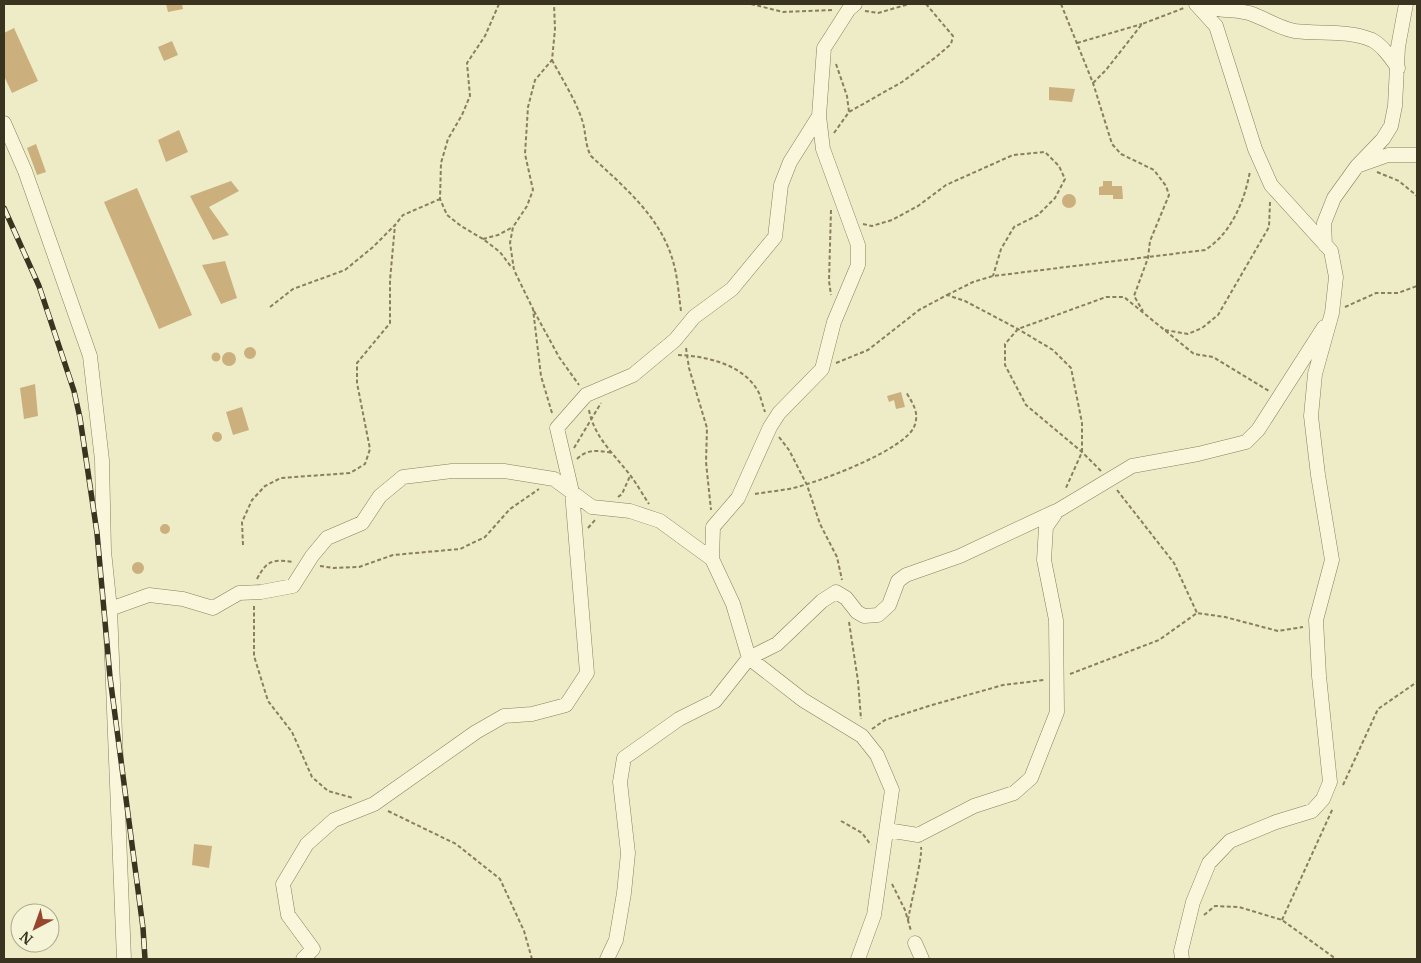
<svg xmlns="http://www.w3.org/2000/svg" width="1421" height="963" font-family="Merriweather,serif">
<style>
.building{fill:#cbb07e}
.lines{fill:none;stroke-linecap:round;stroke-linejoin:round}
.minor-casing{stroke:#8a7f5c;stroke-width:15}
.path{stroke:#8a7f5c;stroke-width:2;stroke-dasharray:4 2.5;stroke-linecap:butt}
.minor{stroke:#f9f6db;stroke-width:14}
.rail-casing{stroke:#3a3320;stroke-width:5.5}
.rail{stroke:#f5f4d7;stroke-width:4;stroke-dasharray:11;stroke-linecap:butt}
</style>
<rect width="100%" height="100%" fill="#eeebc7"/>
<path class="building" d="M166 4H182L183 9 168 12Z
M14 28 38 81 12 93 4 76V33Z
M172 41 178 55 164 61 158 47Z
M1049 87 1075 89 1072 102 1049 100Z
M179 130 188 152 166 162 158 140Z
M36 144 46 172 37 175 27 148Z
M231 181 239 191 209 207 229 235 213 240 190 196Z
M1103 181H1112V186H1122L1123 199H1113V195H1099V187L1103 186Z
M137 188 192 315 159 329 104 202Z
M1062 201a7 7 0 1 1 14 0a7 7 0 1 1-14 0Z
M225 261 237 298 221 304 202 265Z
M244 353a6 6 0 1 1 12 0a6 6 0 1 1-12 0Z
M222 359a7 7 0 1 1 14 0a7 7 0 1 1-14 0Z
M211.5 357a4.5 4.5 0 1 1 9 0a4.5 4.5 0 1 1-9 0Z
M35 384 38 416 24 419 20 388Z
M901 392 905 407 896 409 894 400 889 402 887 396Z
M242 407 249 430 233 435 226 412Z
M212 437a5 5 0 1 1 10 0a5 5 0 1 1-10 0Z
M160 529a5 5 0 1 1 10 0a5 5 0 1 1-10 0Z
M132 568a6 6 0 1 1 12 0a6 6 0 1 1-12 0Z
M194 844 212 846 209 868 192 865Z"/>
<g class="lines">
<g class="minor-casing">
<path id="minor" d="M1196 4C1206 6 1216 10 1226 10 1234 10 1241 11 1249 13 1265 18 1278 28 1295 31 1319 34 1349 30 1372 40 1383 46 1391 58 1398 68
M4 123 25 171 90 356 102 460 104 551 110 609 124 959
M1357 166 1383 139 1391 126 1395 106 1398 47 1406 4
M1325 245 1324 223 1334 198 1357 166 1388 155H1417
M110 609 149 595 183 599 213 608 239 593 261 592 293 586 312 556 327 538 362 523 380 496 403 477 452 471H504L554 479 592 507 630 511 660 521 712 559
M887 830 918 835 974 806 1014 793 1031 778 1057 712 1056 620 1044 560 1046 527 1057 511 1132 466 1198 454 1246 442 1258 430 1324 327
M915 943 922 959
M303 959 313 949 288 915 283 884 307 844 334 820 374 804 476 732 504 716 532 714 566 705 587 673 572 492 557 428 586 395 633 375 675 340 694 317 732 289 775 237 781 185 790 162 819 116
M607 959 616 940 624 893 628 853 620 782 624 758 679 719 715 701 749 658 733 604 712 559 713 527 738 498 770 427 779 413 822 369 834 322 858 265V245L823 149 819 116 824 48 849 9 855 4
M858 959 874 915 892 790 877 755 862 736 803 700 749 658 777 644 822 601 836 592 846 598 857 612 864 616 878 615 889 605 898 581 906 575 960 556 1056 511
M1182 959 1181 951 1193 902 1209 863 1230 841 1276 822 1312 811 1323 799 1330 782 1319 676 1316 620 1332 560 1318 475 1311 416 1315 374 1332 313 1336 277 1331 251 1271 185 1255 149 1216 26 1196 4"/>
</g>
<path class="path" d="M499 4 485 36 467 63 470 96 462 115 448 139 441 163 440 199 447 215 461 226 483 239 500 252 512 268
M751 4 783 12 833 10
M1061 4 1093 83 1112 144 1121 154 1154 170 1166 186 1169 195 1150 241 1148 258 1134 296 1143 311
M865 11 878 13 909 4
M1077 43 1142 24
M552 60C562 79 577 102 583 123 586 134 585 145 591 156 626 189 664 219 675 269 678 282 679 297 681 311
M836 64 847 96 849 112
M1093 83 1106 70 1142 24 1184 8
M834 133 849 112 902 82 936 57 951 44 953 36 926 4
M1377 172 1399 181 1417 196
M831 210 829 281 831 295
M863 224 872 226 892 220 918 206 946 185 1013 155 1045 152 1059 166 1065 179 1055 198 1038 215 1014 227 1001 249 993 276
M483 239 498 235 513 227
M947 295 973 282 993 276 1205 250C1231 234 1245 200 1250 171
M270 307 293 289 345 270 373 247 395 225 403 215 440 199
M1345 307 1376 293H1398L1417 286
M534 311 559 357 579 385
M1165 330 1188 334 1202 328 1218 315 1269 227 1270 202
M686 348 689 368 707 428 706 462 711 510
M678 355C707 356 745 365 759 393 761 399 763 406 765 412
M836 363 868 350 919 310 947 295 965 301 1018 329 1053 350 1071 368 1082 423V452L1065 490
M589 410C594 437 614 454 630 475 637 484 643 495 649 504
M552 413 541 376 533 309 514 270 510 243 513 227 527 206 533 190 525 154 528 107 535 80 552 60 555 29 554 4
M779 437 789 450 807 485 820 524 837 557 842 580
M574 448 601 403
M577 459C587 449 598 450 612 453
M1101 471 1082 452 1026 405 1005 365V344L1018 329 1106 297H1124L1194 354 1213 357 1269 391
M1117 490 1174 563 1197 613
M755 494C772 491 791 490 807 484 831 477 904 449 914 427 920 413 913 404 906 392
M618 497 622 494 630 476
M588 528 595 520
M243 545 242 522 252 500 265 486 281 478 350 473 365 464 370 449 357 383V363L390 323V280L395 225
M320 566 333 568 359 567 393 555 460 549 485 537 510 509 539 489
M257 579C267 560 273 559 293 562
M254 606V656L268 701 292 732 312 777 328 791 353 798
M849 622 858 681 861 719
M1070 674 1159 640 1197 613 1225 617 1278 631 1303 627
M872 729 885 720 932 705 1003 685 1044 680
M1343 785 1378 709 1417 682
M388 811 456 844 500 879 524 931 532 959
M841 821 862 833 871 845
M892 884 905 910 911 931
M1204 915 1215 906 1239 907 1282 920 1336 959
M908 920C910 907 923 855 921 847
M1282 920 1333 808"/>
<use href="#minor" class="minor"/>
<g class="rail-casing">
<path id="rail" d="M4 208 39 286 74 391 80 418 97 533 110 677 143 928 145 959"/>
</g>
<use href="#rail" class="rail"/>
</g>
<rect width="1421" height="963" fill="none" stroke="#3a3320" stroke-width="10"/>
<g transform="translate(35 928) rotate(221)"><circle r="24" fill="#f5f4d7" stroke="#aaa78e"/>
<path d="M0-4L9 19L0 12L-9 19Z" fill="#98452d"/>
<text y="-8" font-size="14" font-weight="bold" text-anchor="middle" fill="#3a3320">N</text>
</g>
</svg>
